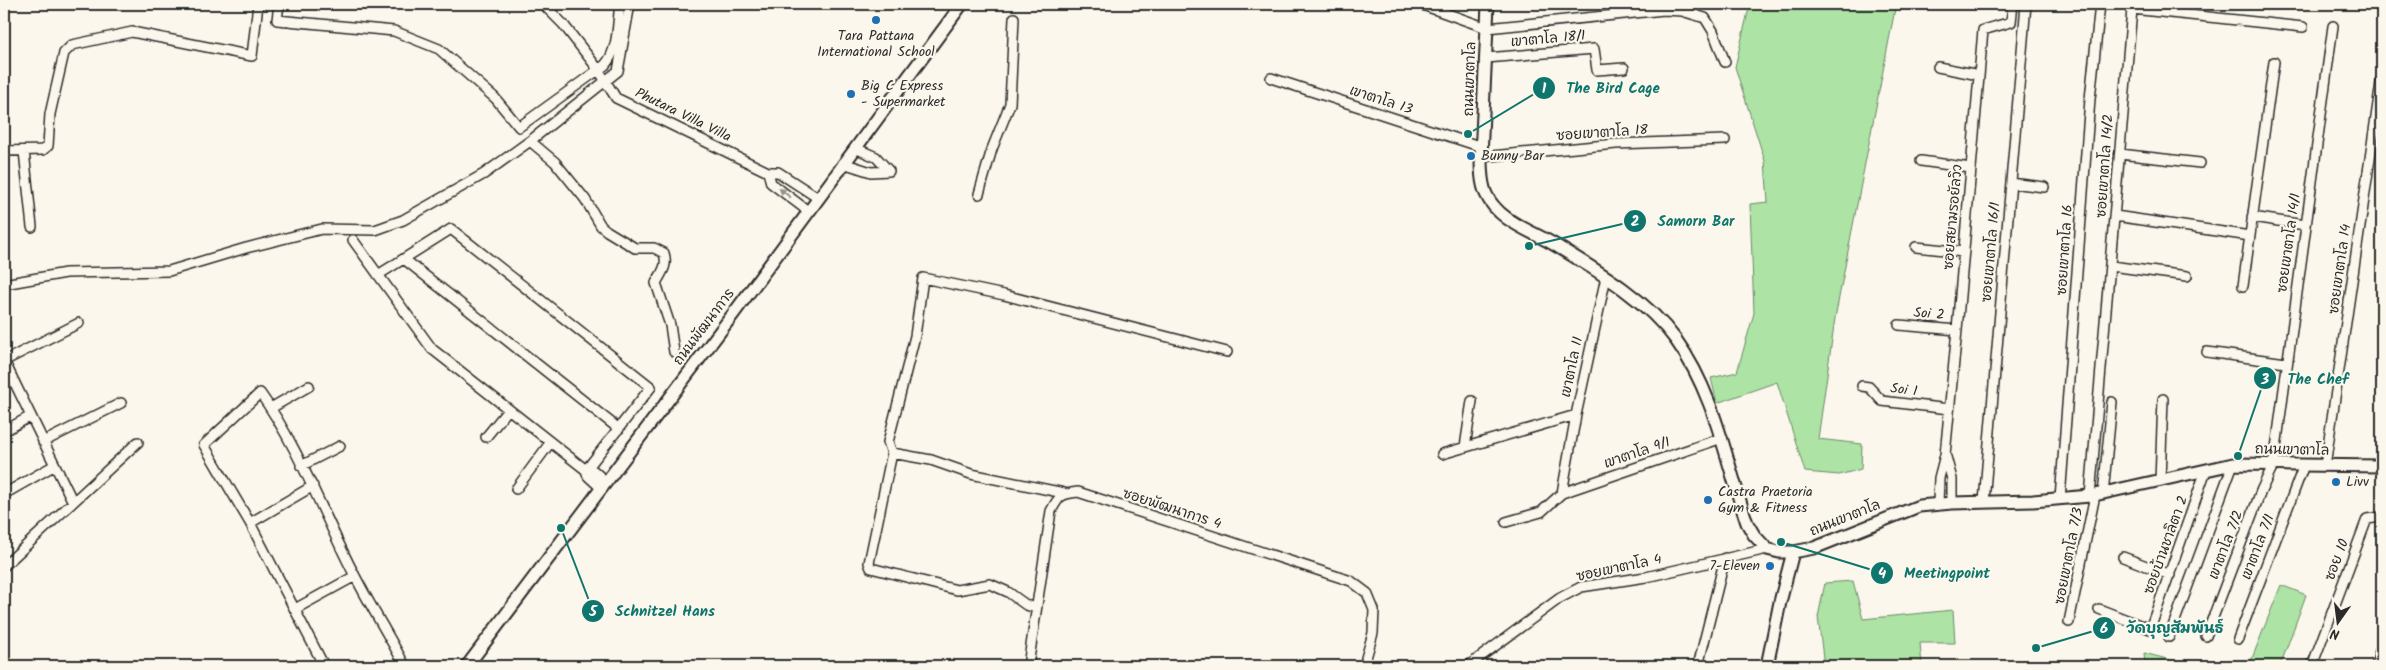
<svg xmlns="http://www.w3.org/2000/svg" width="2386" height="670" font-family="Kalam,'Playpen Sans Thai',sans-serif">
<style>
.green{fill:#ade3a5;stroke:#6c8768}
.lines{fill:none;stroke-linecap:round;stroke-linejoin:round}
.street-casing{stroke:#2b2b2b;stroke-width:12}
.secondary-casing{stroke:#2b2b2b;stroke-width:15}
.street{stroke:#fbf7ec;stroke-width:9}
.secondary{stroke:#fbf7ec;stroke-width:11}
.oneway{fill:#93918c}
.poi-dot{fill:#1f6fb2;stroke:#fbf7ec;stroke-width:2}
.labels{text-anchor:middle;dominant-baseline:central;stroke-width:4.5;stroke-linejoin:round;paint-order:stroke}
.poi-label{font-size:14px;fill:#2b2b2b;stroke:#fbf7ec;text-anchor:start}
.street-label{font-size:14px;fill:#2b2b2b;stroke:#fbf7ec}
.leader{fill:none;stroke:#0f766e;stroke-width:2}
.callout-dot{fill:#0f766e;stroke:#fbf7ec;stroke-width:2}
.mark-label{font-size:15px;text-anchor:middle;font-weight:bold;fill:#fff}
.callout-label{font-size:15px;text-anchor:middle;font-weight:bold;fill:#0f766e;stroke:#fbf7ec;stroke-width:4.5;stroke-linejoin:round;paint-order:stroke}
</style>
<rect width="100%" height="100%" fill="#fbf7ec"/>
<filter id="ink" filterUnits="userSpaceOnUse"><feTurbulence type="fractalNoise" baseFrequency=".02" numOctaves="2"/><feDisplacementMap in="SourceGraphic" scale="10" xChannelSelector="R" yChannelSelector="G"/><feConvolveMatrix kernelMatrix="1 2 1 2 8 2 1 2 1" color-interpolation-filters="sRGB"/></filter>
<g filter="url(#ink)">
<path class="green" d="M1755 4H1896L1835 318 1818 439 1862 444 1861 469 1839 475 1805 472 1777 382 1717 403 1711 378 1737 372 1754 313 1750 204 1768 202 1765 161 1735 67 1748 12Z
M1853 581 1863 619 1953 610 1955 643H1920L1922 666H1824L1818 617 1825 583Z
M2281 585 2306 595 2280 666H2249Z
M2144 653 2194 666H2145Z"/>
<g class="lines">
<g class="street-casing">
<path id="street" d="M279 4 277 20 394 31 439 49 495 98 519 127 605 65C619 49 617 24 620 4
M543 4 563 24 598 69 616 98 768 172H778L818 198
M1420 4 1487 28 1664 10 1682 11 1705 18 1713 31 1725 62
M1486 58 1594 49 1597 70 1624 68
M1938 67 1979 75
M1271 78 1482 147
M530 141 555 162 585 199 601 226 607 231 635 248H654L664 253C668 266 662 272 656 283L670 325 674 352
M855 148 876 157 889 171
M4 151 43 150 48 146 50 114 64 53 72 45 132 32 252 56 258 4
M24 151 32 227
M2120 154 2200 163
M1481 157 1616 144 1725 140
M1921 161 1971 168
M843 163 871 172 889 171
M768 172 771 183 808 211
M2011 183 2044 187
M979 194 992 149 1010 104 1014 18
M2115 216 2250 236
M2252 217 2305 225
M353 240 432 349 586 470 651 387 451 229 378 275
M1916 247 1964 252
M404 259 619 429
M2111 266 2187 276
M4 284 66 273 169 271 246 248 322 229 375 230 403 220 484 174 530 141 618 71 630 4
M2243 286 2274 62
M1899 325 1957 330
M2207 352 2286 363
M4 361 73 502
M4 361 79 323
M1862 386 1869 387 1882 401 1949 409
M271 408 309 386
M4 431 31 416
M486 437 508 410
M43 442 121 403
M1465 447 1472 401
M892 453 869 563 871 568 957 590 990 584 1008 592 1026 605 1036 608
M1442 454 1576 415
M1946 457 1952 479V503
M301 466 340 446
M2325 466 2382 76
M2380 466 2382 450
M2160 481 2163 399
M600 487 588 476 586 470 594 471 605 481
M516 489 550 443
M1064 493 971 474 931 460 892 453 888 442 915 336 923 278 1004 295 1227 352
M1562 493 1722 438
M4 494 55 465
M2103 494 2112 402
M2090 496 2132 9 2303 27
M2060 499 2090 99 2100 4
M1984 502 2026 4
M1938 504 1939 478 1945 455 1957 330 1983 30 2011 22 2013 4
M1506 522 1541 512 1562 493 1576 415 1606 277
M250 523 313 486
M2123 557 2170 575
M4 566 138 442
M295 609 355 576
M2099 609 2150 629 2206 470
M2069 622 2095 495
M2206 636 2261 491 2274 463 2333 26
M2169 637 2233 464
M2238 639 2304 465
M324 666 250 523 204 445 260 393C299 447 324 517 355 576 371 607 389 636 405 666
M1028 666 1051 511C1059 496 1060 494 1078 492L1351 581 1367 593 1374 610 1373 633 1366 658 1367 666
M1468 666 1560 598 1581 587 1646 577 1767 549
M1698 666 1725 558
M2312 666 2367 519 2382 517
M2376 666 2382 644"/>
</g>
<g class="secondary-casing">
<path id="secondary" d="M1488 4 1481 157C1481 169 1481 183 1486 194 1498 221 1532 231 1555 245 1598 271 1646 299 1676 340 1715 394 1726 461 1747 523L1754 535 1767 549 1779 552H1793L1814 548 1919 506 1952 503 2033 501 2090 496 2233 464 2382 466
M467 666 734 313 962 4
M1767 666 1780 602 1793 552"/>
</g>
<use href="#street" class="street"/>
<use href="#secondary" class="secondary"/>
</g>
<defs><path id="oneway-solid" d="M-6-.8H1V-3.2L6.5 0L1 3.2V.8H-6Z" transform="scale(1.25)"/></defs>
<use class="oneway" href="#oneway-solid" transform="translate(785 193) rotate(-142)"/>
</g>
<g class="poi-dot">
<circle cx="876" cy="20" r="5"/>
<circle cx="851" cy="94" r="5"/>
<circle cx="1471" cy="156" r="5"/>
<circle cx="2336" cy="482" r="5"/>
<circle cx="1708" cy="500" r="5"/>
<circle cx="1770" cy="566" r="5"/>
</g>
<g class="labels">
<g class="poi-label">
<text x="876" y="36" text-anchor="middle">Tara Pattana<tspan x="876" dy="16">International School</tspan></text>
<text x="861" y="86">Big C Express<tspan x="861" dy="16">- Supermarket</tspan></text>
<text x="1481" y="156">Bunny Bar</text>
<text x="2346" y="482">Livv</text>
<text x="1718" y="492">Castra Praetoria<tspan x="1718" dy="16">Gym &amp; Fitness</tspan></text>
<text x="1760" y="566" text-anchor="end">7-Eleven</text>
</g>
<g class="street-label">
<text transform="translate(1548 39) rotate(-5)">เขาตาโล 18/1</text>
<text transform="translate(1470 79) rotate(-88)">ถนนเขาตาโล</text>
<text transform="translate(1381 100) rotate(18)">เขาตาโล 13</text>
<text transform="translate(683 115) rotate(26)">Phutara Villa Villa</text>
<text transform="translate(1602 133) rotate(-4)">ซอยเขาตาโล 18</text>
<text transform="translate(2105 166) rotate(-86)">ซอยเขาตาโล 14/2</text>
<text transform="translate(1953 217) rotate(-85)">ซอยสยามรอยัลวิว</text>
<text transform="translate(2289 243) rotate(-82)">ซอยเขาตาโล 14/1</text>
<text transform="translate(2065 250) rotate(-86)">ซอยเขาตาโล 16</text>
<text transform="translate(1991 252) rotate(-85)">ซอยเขาตาโล 16/1</text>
<text transform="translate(2340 269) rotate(-82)">ซอยเขาตาโล 14</text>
<text transform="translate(1929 314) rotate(5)">Soi 2</text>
<text transform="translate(704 327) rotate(-53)">ถนนพัฒนาการ</text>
<text transform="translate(1572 367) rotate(-78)">เขาตาโล 11</text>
<text transform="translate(1904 390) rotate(7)">Soi 1</text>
<text transform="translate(2292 450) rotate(1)">ถนนเขาตาโล</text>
<text transform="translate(1637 453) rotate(-19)">เขาตาโล 9/1</text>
<text transform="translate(1172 509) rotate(18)">ซอยพัฒนาการ 4</text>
<text transform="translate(1845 518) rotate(-22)">ถนนเขาตาโล</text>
<text transform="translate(2166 545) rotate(-70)">ซอยบ้านชาลิตา 2</text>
<text transform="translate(2226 545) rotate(-69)">เขาตาโล 7/2</text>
<text transform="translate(2258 547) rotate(-69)">เขาตาโล 7/1</text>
<text transform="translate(2069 556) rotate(-79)">ซอยเขาตาโล 7/3</text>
<text transform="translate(2337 560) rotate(-69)">ซอย 10</text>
<text transform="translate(1619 568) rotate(-12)">ซอยเขาตาโล 4</text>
</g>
</g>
<path class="leader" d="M1468 134L1544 88M1529 246L1635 221M2238 456L2265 378M1781 542L1882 573M561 528L593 611M2036 648L2104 628"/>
<g class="callout-dot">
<circle cx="1468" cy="134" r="5"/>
<circle cx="1529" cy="246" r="5"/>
<circle cx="2238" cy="456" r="5"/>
<circle cx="1781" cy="542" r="5"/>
<circle cx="561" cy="528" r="5"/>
<circle cx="2036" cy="648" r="5"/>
<circle cx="1544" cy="88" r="12"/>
<circle cx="1635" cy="221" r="12"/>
<circle cx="2265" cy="378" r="12"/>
<circle cx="1882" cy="573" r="12"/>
<circle cx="593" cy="611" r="12"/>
<circle cx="2104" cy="628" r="12"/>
</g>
<g class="mark-label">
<text x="1544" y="93">1</text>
<text x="1635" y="226">2</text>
<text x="2265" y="384">3</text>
<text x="1882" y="578">4</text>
<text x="593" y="616">5</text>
<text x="2104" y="633">6</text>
</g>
<g class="callout-label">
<text x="1613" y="93">The Bird Cage</text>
<text x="1696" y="226">Samorn Bar</text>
<text x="2318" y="384">The Chef</text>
<text x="1947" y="578">Meetingpoint</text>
<text x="665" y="616">Schnitzel Hans</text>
<text x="2175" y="633">วัดบุญสัมพันธ์</text>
</g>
<rect width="2386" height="670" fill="none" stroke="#fbf7ec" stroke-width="20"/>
<rect x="10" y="10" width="2366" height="650" fill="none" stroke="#2b2b2b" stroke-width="2" filter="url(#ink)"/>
<g transform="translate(2338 622) rotate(194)" stroke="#fbf7ec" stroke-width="4" paint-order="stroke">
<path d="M0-4L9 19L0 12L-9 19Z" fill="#2b2b2b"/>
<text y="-8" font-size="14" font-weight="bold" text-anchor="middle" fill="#2b2b2b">N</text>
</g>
</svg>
